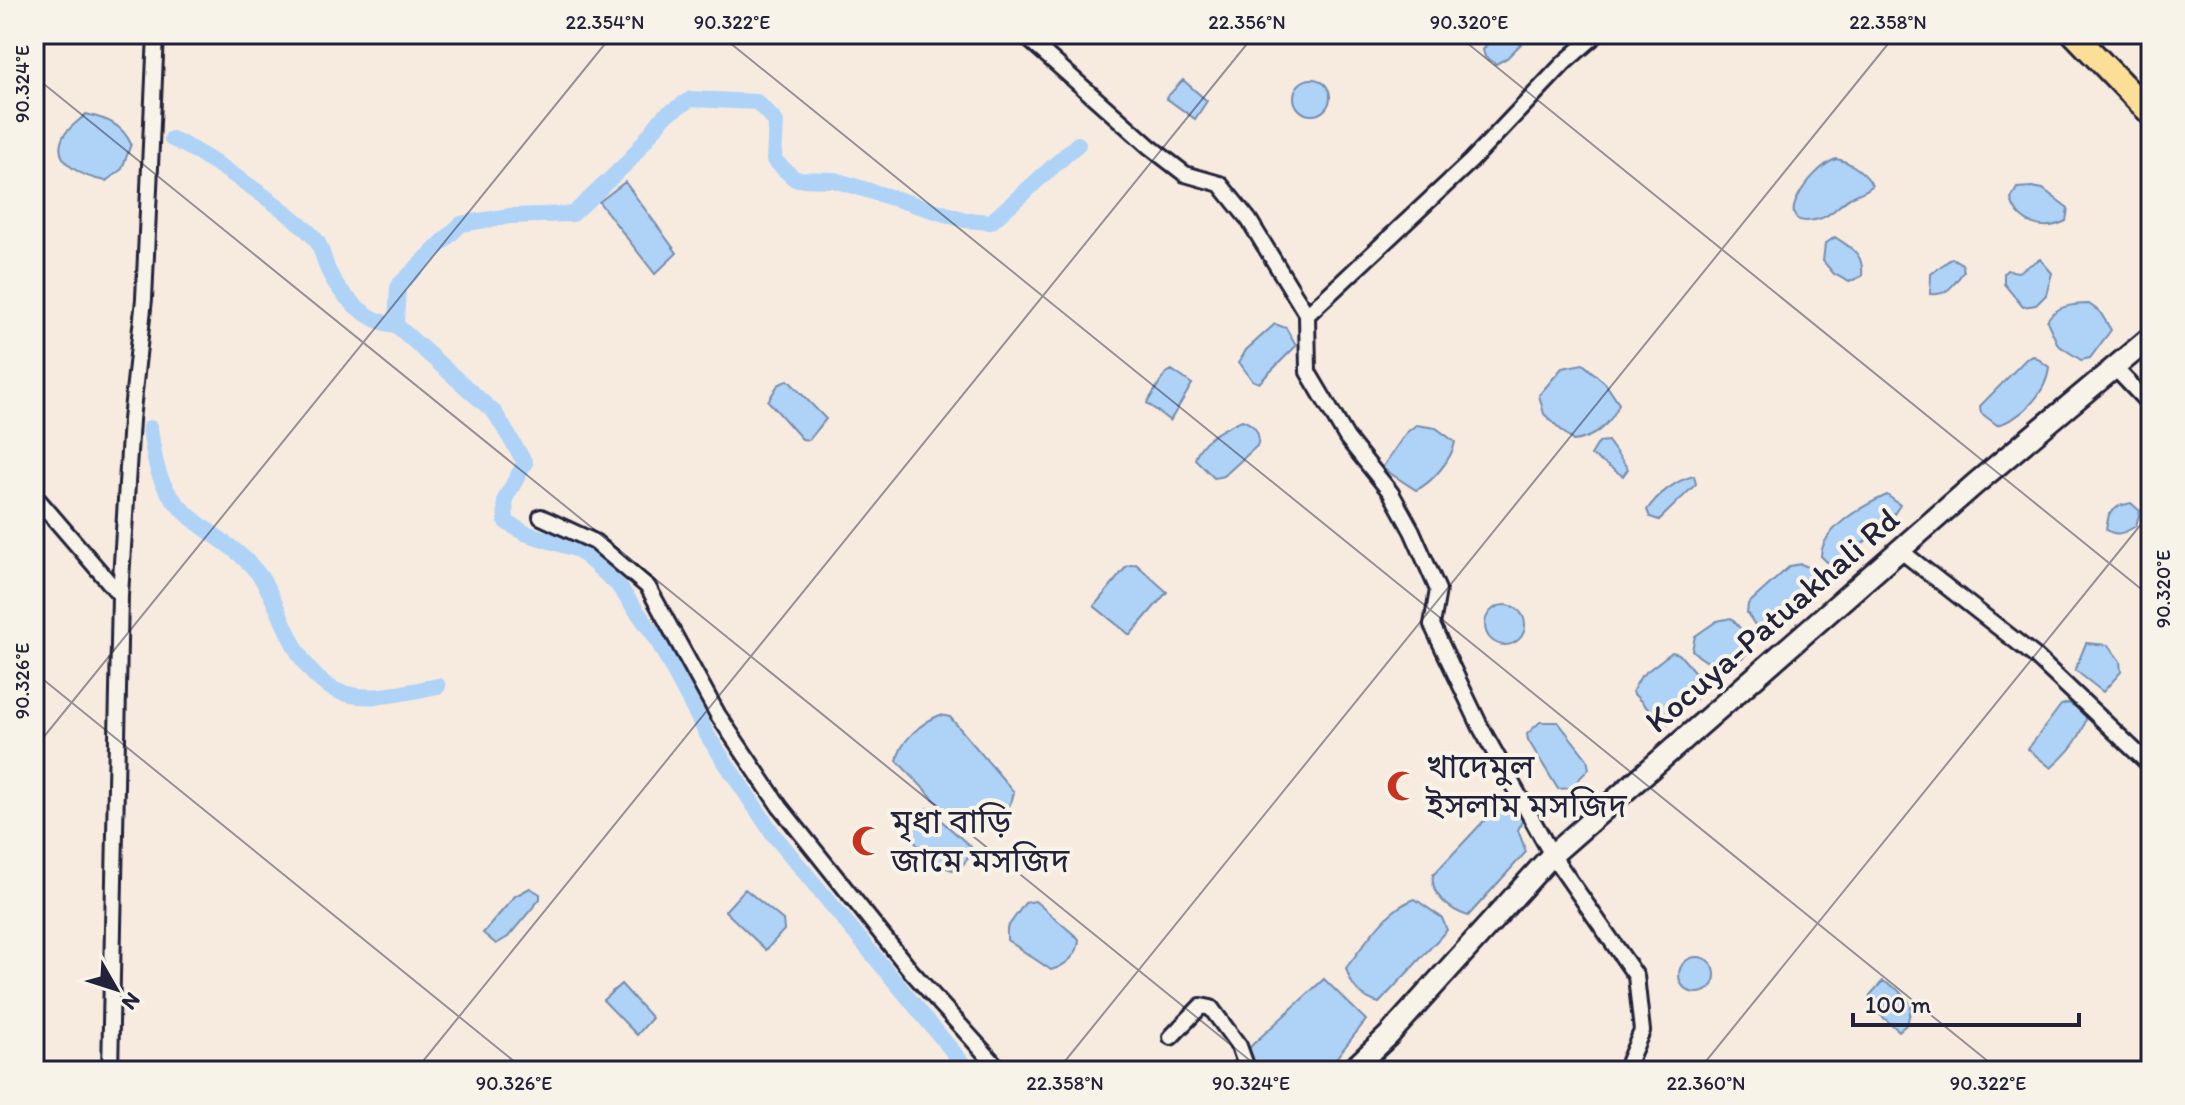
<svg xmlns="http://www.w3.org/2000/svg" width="2185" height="1105" font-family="Itim,'Noto Sans Bengali',sans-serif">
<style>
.water{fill:#aed3f7;stroke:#768cac;stroke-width:2}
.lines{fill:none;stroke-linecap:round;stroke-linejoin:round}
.canal{stroke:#aed3f7;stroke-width:16}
.minor-casing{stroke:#22223b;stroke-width:20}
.secondary-casing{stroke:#22223b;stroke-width:26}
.primary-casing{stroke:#22223b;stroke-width:28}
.minor{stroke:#f7f3e8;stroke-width:14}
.secondary{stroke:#f7f3e8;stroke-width:20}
.primary{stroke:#fbdf96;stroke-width:22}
.ticks{fill:none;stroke:#22223b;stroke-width:2;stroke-opacity:0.45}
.labels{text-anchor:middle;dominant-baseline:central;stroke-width:8;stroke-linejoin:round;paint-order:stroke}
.street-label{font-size:34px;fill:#22223b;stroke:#f7f3e8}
.poi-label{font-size:34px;fill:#22223b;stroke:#f7f3e8;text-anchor:start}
.neatline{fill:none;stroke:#22223b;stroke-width:3}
.ticks-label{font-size:20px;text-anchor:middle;fill:#22223b}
</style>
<rect width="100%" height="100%" fill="#f7ebe0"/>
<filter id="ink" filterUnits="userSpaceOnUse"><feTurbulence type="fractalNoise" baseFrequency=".0125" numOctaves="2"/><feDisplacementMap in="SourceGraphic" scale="16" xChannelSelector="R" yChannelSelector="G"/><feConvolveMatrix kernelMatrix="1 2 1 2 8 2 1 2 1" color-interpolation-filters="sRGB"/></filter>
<g filter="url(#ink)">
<path class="water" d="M1494 34H1531L1507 58 1496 64 1485 57 1483 50Z
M1294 97a18 18 0 1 1 36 0a18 18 0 1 1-36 0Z
M1183 80 1207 101 1195 119 1166 98Z
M86 114C107 119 122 124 131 144L122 169 106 181C87 178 50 164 63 137 67 129 79 121 86 114Z
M1836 159C1849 161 1868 174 1872 186 1865 192 1858 193 1850 198 1839 204 1832 216 1819 219 1765 233 1810 168 1836 159Z
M625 182 677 253 655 274 599 202Z
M2032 187 2043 189 2068 208 2066 221C2044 232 2018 225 2011 199L2017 188Z
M1835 237C1852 249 1864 253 1862 276L1849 282 1834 274 1823 261 1825 244Z
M1952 258 1962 264 1964 271C1954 284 1948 296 1930 294L1931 274Z
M2040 259 2052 273 2046 295 2036 305 2023 307 2004 284V273L2007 270 2018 272Z
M2089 304 2100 312 2111 330 2090 358 2081 360 2058 345 2047 321C2054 306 2073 304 2089 304Z
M1275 324 1286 328 1296 346 1259 383 1252 380 1239 362 1246 350Z
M2034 356 2049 367C2047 393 2021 419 1997 425L1981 413 1980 406 2026 359Z
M1583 364 1605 383 1619 404C1612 423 1593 439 1573 441L1544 414 1539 395 1562 368Z
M1172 370 1192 384 1170 421 1147 403 1165 374Z
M788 380 826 419 809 440 802 439 768 401 778 385Z
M1242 420C1254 424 1262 434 1257 446L1224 476 1214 478 1195 459C1200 439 1225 428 1242 420Z
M1416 425 1436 428 1455 442C1452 459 1432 483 1416 490L1382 468 1406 433Z
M1608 441 1628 469 1623 476 1591 455 1599 442Z
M1694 476 1696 484 1659 520 1650 517 1647 510C1657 495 1676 480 1694 476Z
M1887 495 1900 505 1888 523 1838 563 1827 562 1821 556C1822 528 1864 505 1887 495Z
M2131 503 2140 511 2136 526C2126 532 2116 538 2106 529L2109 514 2119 506Z
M1136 564 1167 592 1130 635 1094 606 1127 566Z
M1801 564 1820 572C1823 596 1782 621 1762 629L1755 625 1747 613 1748 604 1790 566Z
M1485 625a20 20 0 1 1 40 0a20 20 0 1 1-40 0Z
M1731 618 1747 636 1750 651C1731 670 1711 670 1692 650L1695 636 1717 621Z
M2086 643 2108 645 2120 661 2121 672 2103 692 2075 670Z
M1672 652 1679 654 1705 684 1703 693 1668 724 1652 713 1632 692 1641 676Z
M2068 703 2086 711C2089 731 2065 756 2051 768L2028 749 2061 705Z
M940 715 950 717 1014 792C1010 814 993 825 974 833L962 828 897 761C900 741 922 722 940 715Z
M1540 722H1558L1587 759 1589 769 1570 788 1558 789 1528 740 1527 734Z
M1504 803 1512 804 1523 819 1518 830 1526 852 1468 916C1450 910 1430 895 1433 875L1496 808Z
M927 808 971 847V855L958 870C942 873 906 840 907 825Z
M530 888 540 894V899L508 937 496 944 483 933 515 896Z
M745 889 783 920 784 930 766 950 725 911Z
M1415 899 1442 918 1447 930 1379 1003C1361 998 1351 987 1346 968 1366 943 1384 910 1415 899Z
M1035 901 1079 939C1079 955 1065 966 1051 970L1007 940V928L1025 903Z
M1679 975a18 18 0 1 1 36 0a18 18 0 1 1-36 0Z
M1324 979 1366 1020 1326 1071H1251L1244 1056 1252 1045Z
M1883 981 1897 989 1912 1005 1907 1024 1899 1031 1869 1005 1870 995Z
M621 984 652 1018 637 1035 603 1000Z"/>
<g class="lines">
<path class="canal" d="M172 139C202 152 299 216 317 241 322 249 324 261 328 270 339 294 367 323 396 325
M150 428C153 447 155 470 165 487 188 528 236 540 262 579 284 613 295 672 335 690 365 704 407 692 438 686
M969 1071 773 834 709 738 655 636 617 584 579 550 525 533 506 522 505 499 525 463 495 413 396 325 398 286 461 224 510 216 573 214 629 161 664 116 691 99 757 102 776 122 774 160 795 179 834 180 965 220 991 222 1078 144"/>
<g class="minor-casing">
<path id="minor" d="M1023 34 1150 147 1185 174 1220 184 1249 220 1307 315 1471 161 1565 62 1597 34
M1307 315 1308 372 1347 438 1391 493 1412 531 1438 590 1432 625 1481 728 1552 855 1636 976 1642 1031 1629 1061 1635 1071
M2114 367 2151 406
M34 495 120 595
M541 517 595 542 648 587 718 715 780 807 911 971 1001 1071
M1901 551 2035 656 2151 766
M1171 1037 1201 1006 1211 1008 1239 1046 1248 1071
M110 1071 120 595 131 420 144 299 156 34"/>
</g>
<g class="secondary-casing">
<path id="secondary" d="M1351 1071 1388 1036 1552 855 1975 484 2151 337"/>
</g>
<g class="primary-casing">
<path id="primary" d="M2074 34 2151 114"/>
</g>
<use href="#minor" class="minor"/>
<use href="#secondary" class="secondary"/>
<use href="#primary" class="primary"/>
</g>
</g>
<path class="ticks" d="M719 34 2000 1071M1456 34 2151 597M34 76 1263 1071M34 672 526 1071M34 749 613 34M415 1071 1255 34M1057 1071 1896 34M1698 1071 2151 512"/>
<defs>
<g id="mosque-bare" transform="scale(2.4)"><path d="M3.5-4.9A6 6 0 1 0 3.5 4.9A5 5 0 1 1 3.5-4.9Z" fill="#c8321e" stroke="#f7f3e8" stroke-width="2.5" paint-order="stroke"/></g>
</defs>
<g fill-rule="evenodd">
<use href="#mosque-bare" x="1402" y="786"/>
<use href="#mosque-bare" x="867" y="841"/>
</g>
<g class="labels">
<g class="street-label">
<text transform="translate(1772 620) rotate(-41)">Kocuya-Patuakhali Rd</text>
</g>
<g class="poi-label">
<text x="1426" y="766">খাদেমুল<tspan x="1426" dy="39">ইসলাম মসজিদ</tspan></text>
<text x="891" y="821">মৃধা বাড়ি<tspan x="891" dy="39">জামে মসজিদ</tspan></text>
</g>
</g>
<rect width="2185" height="1105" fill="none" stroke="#f7f3e8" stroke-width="88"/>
<g transform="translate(116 989) rotate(129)" stroke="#f7f3e8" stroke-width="6" paint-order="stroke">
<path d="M0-6L14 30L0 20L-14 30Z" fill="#22223b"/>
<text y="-12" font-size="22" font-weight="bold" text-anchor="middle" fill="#22223b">N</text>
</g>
<path d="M1853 1013v12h226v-12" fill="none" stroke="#22223b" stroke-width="4"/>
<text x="1865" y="1013" font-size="24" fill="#22223b" stroke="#f7f3e8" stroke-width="6" paint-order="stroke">100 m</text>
<rect x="44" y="44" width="2097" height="1017" class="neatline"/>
<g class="ticks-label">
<text x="605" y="29">22.354°N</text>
<text x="732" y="29">90.322°E</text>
<text x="1247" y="29">22.356°N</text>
<text x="1469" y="29">90.320°E</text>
<text x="1888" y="29">22.358°N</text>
<text transform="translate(22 84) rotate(-90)" y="7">90.324°E</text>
<text transform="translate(2163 589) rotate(-90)" y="7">90.320°E</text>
<text transform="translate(22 681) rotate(-90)" y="7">90.326°E</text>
<text x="514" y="1090">90.326°E</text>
<text x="1065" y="1090">22.358°N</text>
<text x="1251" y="1090">90.324°E</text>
<text x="1706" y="1090">22.360°N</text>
<text x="1988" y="1090">90.322°E</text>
</g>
</svg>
